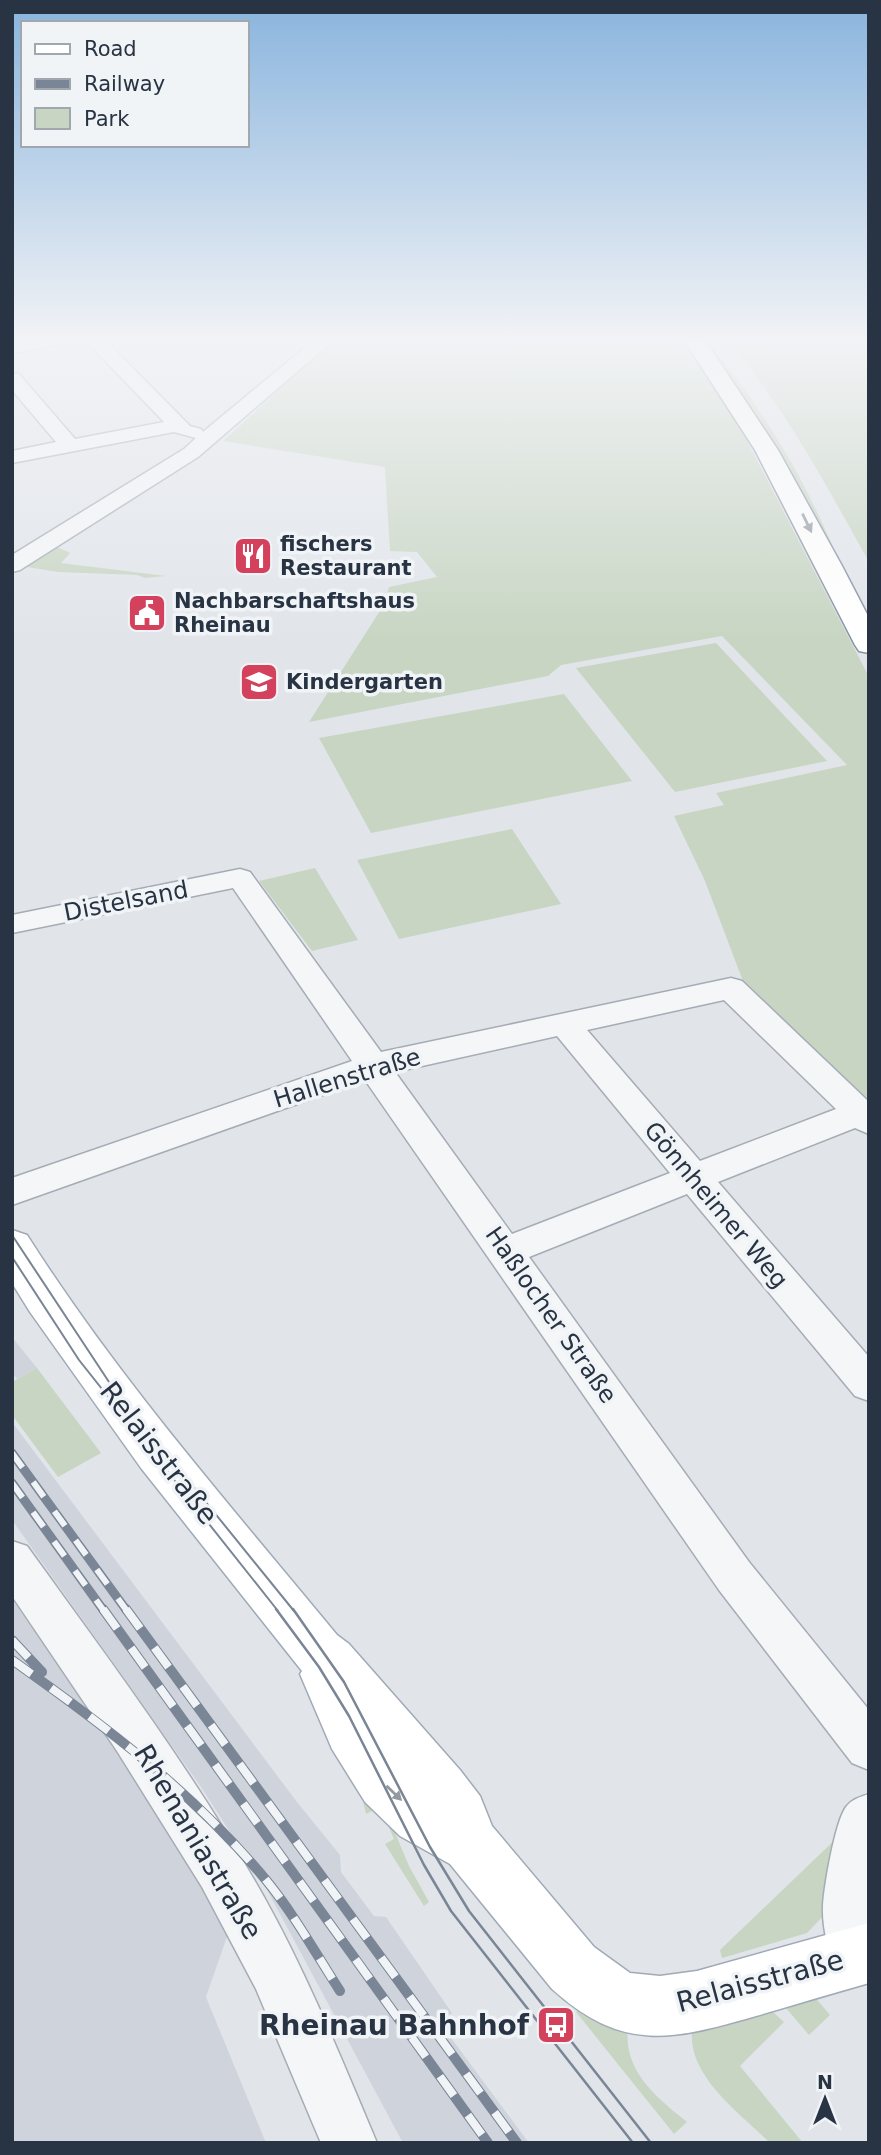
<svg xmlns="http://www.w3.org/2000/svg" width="881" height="2155" font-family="'DejaVu Sans',sans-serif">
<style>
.built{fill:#cfd4dc}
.green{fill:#c7d5c2}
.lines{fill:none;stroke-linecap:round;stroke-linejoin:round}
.minor-casing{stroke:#a6acb5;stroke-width:3}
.major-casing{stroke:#a0aab7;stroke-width:3}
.highway-casing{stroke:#8893a2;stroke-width:3}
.minor{fill:#f4f6f8;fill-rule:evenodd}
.major{fill:#fff;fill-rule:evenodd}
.highway{fill:#fff;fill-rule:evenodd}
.tram-far1{stroke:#7a8595;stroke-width:2}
.tram{stroke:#7a8595;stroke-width:2.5}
.rail-far1-casing{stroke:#7a8595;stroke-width:9}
.rail-casing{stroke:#7a8595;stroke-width:10}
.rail-far1{stroke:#f1f4f7;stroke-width:6;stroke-dasharray:18;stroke-linecap:butt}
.rail{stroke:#f1f4f7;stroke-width:8;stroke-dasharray:24;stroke-linecap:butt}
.oneway{fill:#9499a1}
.labels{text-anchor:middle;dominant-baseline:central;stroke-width:7;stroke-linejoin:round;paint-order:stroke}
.far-poi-label{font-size:21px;font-weight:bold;fill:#283343;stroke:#f1f4f7;text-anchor:start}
.street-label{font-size:24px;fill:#283343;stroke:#f1f4f7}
.near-street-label{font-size:28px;fill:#283343;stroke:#f1f4f7}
.near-poi-label{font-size:28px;font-weight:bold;fill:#283343;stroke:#f1f4f7;text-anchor:end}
</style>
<rect width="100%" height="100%" fill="#e1e5ea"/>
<path class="built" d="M12 1337 37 1368 17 1379 12 1373Z
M12 1422 297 1802 340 1855 341 1872 374 1916 386 1917 452 2013 440 2023 529 2143H403L266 1888 201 1787 12 1520Z
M12 1599 134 1775 230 1928 206 1997 266 2143H12Z"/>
<path class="green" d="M334 340H680L708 377 743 433 869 677V1114L746 989 705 881 674 816 724 805 716 793 847 765 722 636 561 665 548 676 309 722 383 606 389 587 437 577 417 552 390 551 385 467 223 441Z
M701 340H706C757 400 801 472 832 545H827L759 419Z
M727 340H869V562C826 485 785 407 727 340Z
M57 547 70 553 61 563 166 576 145 578 137 575 58 572 27 567Z
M716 643 827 761 675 792 576 668Z
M564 694 632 781 371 833 319 738Z
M512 829 561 904 399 939 357 860Z
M315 868 358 940 312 951 259 881Z
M37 1368 101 1453 58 1477 12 1415V1382Z
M355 1765 383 1804 409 1866 429 1902 424 1906 385 1844 394 1839 380 1807 366 1814Z
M842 1833 825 1914 807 1933 722 1958 720 1950Z
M813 1995 830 2015 809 2035 786 2008H779L773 2012 784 2022 740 2066 803 2143H770C741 2114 688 2077 692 2031Z
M586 2005 628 2028C623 2071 656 2097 687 2122L674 2134 576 2012Z"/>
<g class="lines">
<g class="minor-casing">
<path id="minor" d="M24 340H66L57 345 12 353V343Z
M85 340H105L190 426 201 429 203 432 314 340H334L198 457 20 570 12 572V555L184 449 196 438 174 432 12 463V451L56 442 12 390V373L19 374 75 439 164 422Z
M240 869 250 872 381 1052 731 978 742 981 869 1102V1134L855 1128 718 1182 869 1357V1401L855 1396 687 1194 529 1257 749 1562 869 1710V1770L852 1763 719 1590 365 1080 12 1205V1178L352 1061 233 888 12 933V915ZM724 1000 836 1109 700 1161 587 1030ZM557 1036 670 1173 512 1234 395 1072Z
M12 1541 27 1546C110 1661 195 1774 264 1897 308 1976 342 2060 377 2143H321L256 1989 202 1887 117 1751 12 1596Z
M869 1794V1977L856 1982 838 1974C829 1954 822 1928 823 1906 824 1887 835 1822 846 1807 852 1799 860 1797 869 1794Z"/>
</g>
<g class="major-casing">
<path id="major" d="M12 1230 27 1235C118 1378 229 1504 337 1635L349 1644 460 1770 480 1796 492 1826 594 1947 630 1973 660 1976 697 1971 869 1923V1983C831 1994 793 2005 756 2016 672 2040 623 2053 552 1989L450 1864 400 1836 365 1802 332 1749 300 1674 302 1671 141 1468 30 1312 12 1283Z"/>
</g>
<g class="highway-casing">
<path id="highway" d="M684 340H705L778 450 842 566 869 618V653L859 651 855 645 755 450Z"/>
</g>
<use href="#minor" class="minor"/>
<use href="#major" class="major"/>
<use href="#highway" class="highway"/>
<path class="tram-far1" d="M12 1235 111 1385 294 1611
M12 1257 79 1360 278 1611"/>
<path class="tram" d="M276 1609 319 1667 349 1716 424 1865 451 1911 633 2143
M293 1609 344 1682 430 1847 469 1911 651 2143"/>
<g class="rail-far1-casing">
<path id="rail-far1" d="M12 1453 127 1611
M12 1483 104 1611"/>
</g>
<g class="rail-casing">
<path id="rail" d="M103 1609 488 2143
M126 1609 517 2143
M12 1640 42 1672
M12 1660C104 1725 194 1793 266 1880 294 1914 316 1954 340 1991"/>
</g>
<use href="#rail-far1" class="rail-far1"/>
<use href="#rail" class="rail"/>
</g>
<defs><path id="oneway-solid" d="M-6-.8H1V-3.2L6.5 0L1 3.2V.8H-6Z" transform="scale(1.75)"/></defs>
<g class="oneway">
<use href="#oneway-solid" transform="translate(807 523) rotate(64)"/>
<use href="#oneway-solid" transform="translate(394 1793) rotate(44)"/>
</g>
<linearGradient id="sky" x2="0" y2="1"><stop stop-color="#89b4dd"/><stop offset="0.53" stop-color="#f2f3f6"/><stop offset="1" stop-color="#f2f3f6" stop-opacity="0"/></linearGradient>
<rect width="881" height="642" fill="url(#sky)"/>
<defs>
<g id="restaurant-square" transform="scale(2.0125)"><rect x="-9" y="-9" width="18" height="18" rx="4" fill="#d4415d" stroke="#f1f4f7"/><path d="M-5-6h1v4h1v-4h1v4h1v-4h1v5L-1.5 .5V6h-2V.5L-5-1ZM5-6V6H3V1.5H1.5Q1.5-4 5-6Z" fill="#fff"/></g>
<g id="civic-square" transform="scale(2.0125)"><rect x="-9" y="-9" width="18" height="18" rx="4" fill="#d4415d" stroke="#f1f4f7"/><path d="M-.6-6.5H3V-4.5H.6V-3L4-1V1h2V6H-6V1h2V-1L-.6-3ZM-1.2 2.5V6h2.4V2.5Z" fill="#fff"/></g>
<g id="school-square" transform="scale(2.0125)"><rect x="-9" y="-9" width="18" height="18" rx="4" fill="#d4415d" stroke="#f1f4f7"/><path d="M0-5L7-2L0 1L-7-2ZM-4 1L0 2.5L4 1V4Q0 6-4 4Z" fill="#fff"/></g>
<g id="bus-square" transform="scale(2.0125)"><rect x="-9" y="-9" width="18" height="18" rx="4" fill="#d4415d" stroke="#f1f4f7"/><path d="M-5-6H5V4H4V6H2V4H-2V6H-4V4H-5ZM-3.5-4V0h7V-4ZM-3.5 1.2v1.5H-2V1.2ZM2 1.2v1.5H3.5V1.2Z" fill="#fff"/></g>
</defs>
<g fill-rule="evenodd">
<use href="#restaurant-square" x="253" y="556"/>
<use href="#civic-square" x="147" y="613"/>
<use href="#school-square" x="259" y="682"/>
<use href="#bus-square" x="556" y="2025"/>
</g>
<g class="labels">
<g class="far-poi-label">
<text x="280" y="544">fischers<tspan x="280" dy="24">Restaurant</tspan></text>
<text x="174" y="601">Nachbarschaftshaus<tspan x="174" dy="24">Rheinau</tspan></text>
<text x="286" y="682">Kindergarten</text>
</g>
<g class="street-label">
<text transform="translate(126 901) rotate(-11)">Distelsand</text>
<text transform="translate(347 1078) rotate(-17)">Hallenstraße</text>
<text transform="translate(716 1205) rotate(50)">Gönnheimer Weg</text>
<text transform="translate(551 1315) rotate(55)">Haßlocher Straße</text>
</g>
<g class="near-street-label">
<text transform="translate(159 1453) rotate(52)">Relaisstraße</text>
<text transform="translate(198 1842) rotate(59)">Rhenaniastraße</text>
<text transform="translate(760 1981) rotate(-15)">Relaisstraße</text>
</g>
<g class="near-poi-label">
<text x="529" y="2025">Rheinau Bahnhof</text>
</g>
</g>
<rect width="881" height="2155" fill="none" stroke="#283343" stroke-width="28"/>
<rect x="21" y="21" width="228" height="126" fill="#f1f4f7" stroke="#a1a7af" stroke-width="2"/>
<rect x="35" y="44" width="35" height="10" fill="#ffffff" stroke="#a1a7af" stroke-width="2"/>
<text x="84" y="56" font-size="21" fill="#283343">Road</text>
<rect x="35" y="79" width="35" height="10" fill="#7a8595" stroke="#a1a7af" stroke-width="2"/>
<text x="84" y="91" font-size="21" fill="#283343">Railway</text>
<rect x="35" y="108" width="35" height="21" fill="#c7d5c2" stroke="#a1a7af" stroke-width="2"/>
<text x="84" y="126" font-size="21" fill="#283343">Park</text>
<g transform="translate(825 2099)" stroke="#f1f4f7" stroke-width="5" paint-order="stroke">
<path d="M0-5L12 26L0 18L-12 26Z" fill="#283343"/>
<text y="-10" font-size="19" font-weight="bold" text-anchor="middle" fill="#283343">N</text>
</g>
</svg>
